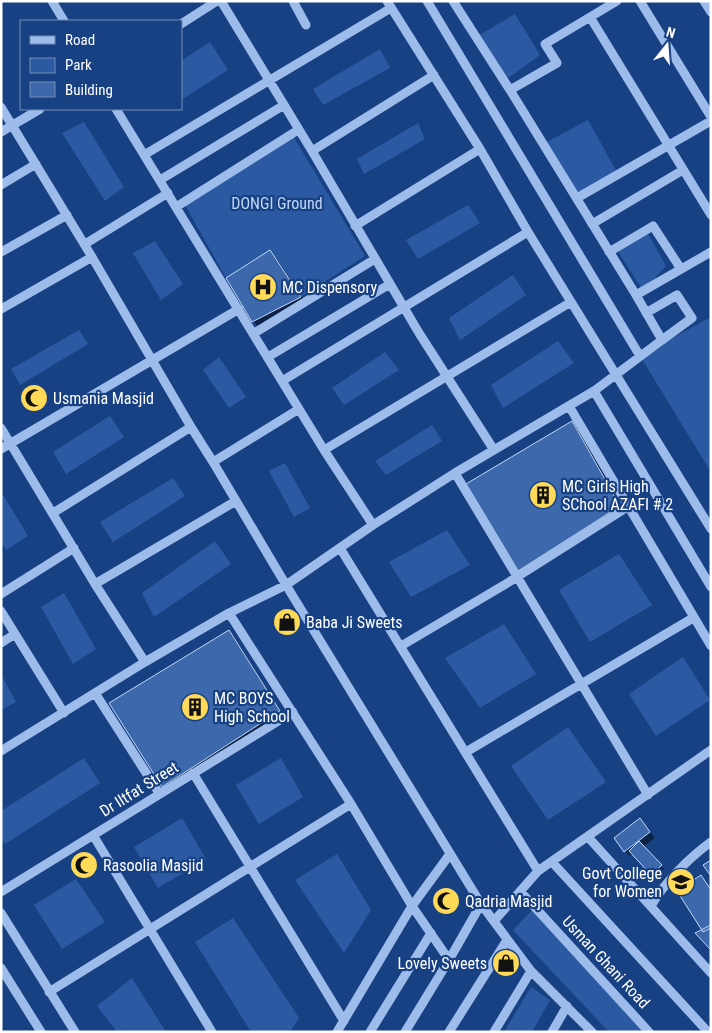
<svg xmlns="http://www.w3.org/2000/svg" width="712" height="1033" font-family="'Roboto Condensed',sans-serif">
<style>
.green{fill:#2b5aa3}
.shadow{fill:#0007}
.building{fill:#3d68ab;stroke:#c2d8f9}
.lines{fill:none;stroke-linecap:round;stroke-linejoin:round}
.minor{stroke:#9dbcec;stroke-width:9}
.labels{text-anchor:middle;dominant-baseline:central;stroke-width:4.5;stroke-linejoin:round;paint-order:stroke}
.park-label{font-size:16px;fill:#c2d8f9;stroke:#184184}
.poi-label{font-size:16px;fill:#fff;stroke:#184184;text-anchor:start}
.street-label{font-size:16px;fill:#fff;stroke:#184184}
</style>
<rect width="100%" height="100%" fill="#184184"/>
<path class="green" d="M515 14 540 55 504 81 476 37Z
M210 42 228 70 181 100V61Z
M380 49 390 68 323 105 313 89Z
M588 120 618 174 577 198 543 144Z
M84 122 124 187 105 201 62 133Z
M418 123 425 139 364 174 357 159Z
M293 136 365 256 301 297 270 250 226 278 185 205Z
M468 205 480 223 418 259 406 240Z
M646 230 666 266 643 291 616 248Z
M155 241 183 284 161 300 133 253Z
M513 275 526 295 460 340 449 318Z
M711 317V472L640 356Z
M79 330 88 344 20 385 11 369Z
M558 341 574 363 503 408 491 385Z
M385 352 399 370 344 405 332 388Z
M219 357 246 397 229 408 203 370Z
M110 416 124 437 66 474 53 452Z
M432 425 442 441 386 475 375 461Z
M285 463 310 508 294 517 269 471Z
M173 478 185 496 113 542 100 522Z
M2 493 28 536 6 550 1 542Z
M447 530 470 565 411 597 389 562Z
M215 541 231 564 154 617 142 593Z
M619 554 652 605 590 642 559 590Z
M64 593 96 649 73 664 41 607Z
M504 624 536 674 480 708 445 658Z
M683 657 710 700 656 736 629 694Z
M2 676 16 702 1 710V677Z
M568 727 606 782 548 820 511 766Z
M84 758 100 783 5 844 1 838V811Z
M281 758 303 797 259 824 236 785Z
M182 818 206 859 158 888 134 847Z
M337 854 371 910 344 953 295 880Z
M76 879 105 922 62 949 34 905Z
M532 910 643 1032H609L513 930Z
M233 918 299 1018 290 1032H251L195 942Z
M132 978 166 1032H117L97 1006Z
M531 987 550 1000 532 1032H504Z"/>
<path class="shadow" d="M270 252 277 259 307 304 261 329 253 321Z
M572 422 577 427 625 512 519 571 468 484Z
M229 632 234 637 284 717 168 791 163 786Z
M640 820 655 838 643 847 664 869 656 878 633 854 630 856 625 851Z"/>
<path class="building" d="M270 250 301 297 252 322 226 278Z
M572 421 620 506 518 571 466 484Z
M229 630 280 711 162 787 109 703Z
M640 818 650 832 624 852 614 838Z
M639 841 662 865 651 875 629 851Z
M711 860V874L710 875 703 865Z
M701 875 711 890V928L703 932 677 891Z
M711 925V950L695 933Z"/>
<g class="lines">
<path class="minor" d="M52 1 64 21
M221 1 312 151 419 333 494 450
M293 1 306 25
M387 1 480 149 528 232 711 529
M427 1 640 356
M453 1 510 90 557 63 545 44 617 1
M640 1 711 117
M704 1 711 12
M590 17 711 215
M181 24 217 1
M510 90 636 295
M1 107 92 257 191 427 213 462 286 585 481 904 531 971 592 1032
M1 132 40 109
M312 151 434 75
M144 155 391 8
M160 180 284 105
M1 185 36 164
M577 198 711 121
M176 207 298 130
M592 224 683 170
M355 226 480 149
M85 244 168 193
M1 252 67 215
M609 252 653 226 681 269
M1 309 92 257
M646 313 677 295 692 318 662 340
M253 334 375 259
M268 357 390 284
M282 381 528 232
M594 391 711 587
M569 406 711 646
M1 428 95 584 145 662
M1 449 239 309
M324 450 571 302
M213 462 299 409
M455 473 648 795
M53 513 191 427
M373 525 455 473 594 391 662 340 636 295 711 252
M340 548 538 871
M95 584 236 501
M1 594 74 548
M1 611 64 713
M229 613 351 804 412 906 449 960
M1 643 15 634
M401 646 509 582 629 506
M95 693 159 793
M1 751 145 662 229 613 286 585 373 525 324 450 116 109
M466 752 693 618
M193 773 344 1021
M93 835 212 1032
M588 837 711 973
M552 862 708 1032
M520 891 649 1032
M1 892 293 712
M651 906C664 883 689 858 711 842
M1 913 75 1032
M494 921 538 871 711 750
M1 968 41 1032
M49 992 351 804
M337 1032 412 906 450 854
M370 1032 431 933
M405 1032 449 960 481 904
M449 1032 507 940
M494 1032 531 971
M552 1032 567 1006"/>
</g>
<defs>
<g id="hospital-disc" transform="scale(1.4375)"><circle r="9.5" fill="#ffd958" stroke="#184184"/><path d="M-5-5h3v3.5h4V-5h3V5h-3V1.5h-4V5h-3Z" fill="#111"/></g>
<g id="mosque-disc" transform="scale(1.4375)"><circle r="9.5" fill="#ffd958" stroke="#184184"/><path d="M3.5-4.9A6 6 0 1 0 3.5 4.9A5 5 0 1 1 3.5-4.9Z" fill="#111"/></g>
<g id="building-disc" transform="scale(1.4375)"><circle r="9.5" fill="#ffd958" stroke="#184184"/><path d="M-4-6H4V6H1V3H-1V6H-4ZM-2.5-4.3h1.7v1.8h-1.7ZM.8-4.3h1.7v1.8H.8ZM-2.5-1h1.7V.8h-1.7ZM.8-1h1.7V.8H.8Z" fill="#111"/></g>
<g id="shop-disc" transform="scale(1.4375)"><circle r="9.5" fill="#ffd958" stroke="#184184"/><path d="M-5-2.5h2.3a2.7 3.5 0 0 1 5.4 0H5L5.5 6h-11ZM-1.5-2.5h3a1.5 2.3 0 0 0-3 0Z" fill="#111"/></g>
<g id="university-disc" transform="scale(1.4375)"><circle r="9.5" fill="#ffd958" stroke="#184184"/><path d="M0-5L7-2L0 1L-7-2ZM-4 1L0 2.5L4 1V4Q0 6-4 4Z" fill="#111"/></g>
</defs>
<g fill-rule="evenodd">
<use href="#hospital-disc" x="263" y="287"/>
<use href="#mosque-disc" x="34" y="398"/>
<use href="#building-disc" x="543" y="495"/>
<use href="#shop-disc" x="287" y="622"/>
<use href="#building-disc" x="195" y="707"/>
<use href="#mosque-disc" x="84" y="865"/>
<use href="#university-disc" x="681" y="882"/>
<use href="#mosque-disc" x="446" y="901"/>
<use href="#shop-disc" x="506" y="963"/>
</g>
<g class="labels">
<g class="park-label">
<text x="277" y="203">DONGI Ground</text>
</g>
<g class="poi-label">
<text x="282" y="287">MC Dispensory</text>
<text x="53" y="398">Usmania Masjid</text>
<text x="562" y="486">MC Girls High<tspan x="562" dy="18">SChool AZAFI # 2</tspan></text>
<text x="306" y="622">Baba Ji Sweets</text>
<text x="214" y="698">MC BOYS<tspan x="214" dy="18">High School</tspan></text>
<text x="103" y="865">Rasoolia Masjid</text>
<text x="662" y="873" text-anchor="end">Govt College<tspan x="662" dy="18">for Women</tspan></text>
<text x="465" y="901">Qadria Masjid</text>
<text x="487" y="963" text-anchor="end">Lovely Sweets</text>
</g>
<g class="street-label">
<text transform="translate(139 789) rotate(-32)">Dr Iltfat Street</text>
<text transform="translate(606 962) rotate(47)">Usman Ghani Road</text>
</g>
</g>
<rect width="712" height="1033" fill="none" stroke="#ffffff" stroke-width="5"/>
<rect x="20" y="20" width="162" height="90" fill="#184184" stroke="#748db5"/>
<rect x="30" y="36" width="25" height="8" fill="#9dbcec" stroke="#748db5"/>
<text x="65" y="45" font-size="15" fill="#ffffff">Road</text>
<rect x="30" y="58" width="25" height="15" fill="#2b5aa3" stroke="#748db5"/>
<text x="65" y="70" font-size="15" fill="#ffffff">Park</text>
<rect x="30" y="82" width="25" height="15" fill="#3d68ab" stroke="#748db5"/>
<text x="65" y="95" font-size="15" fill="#ffffff">Building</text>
<g transform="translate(667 45) rotate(17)" stroke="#184184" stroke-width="4" paint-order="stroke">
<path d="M0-4L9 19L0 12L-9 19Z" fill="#ffffff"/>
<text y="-8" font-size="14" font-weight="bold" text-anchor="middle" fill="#ffffff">N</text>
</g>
</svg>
